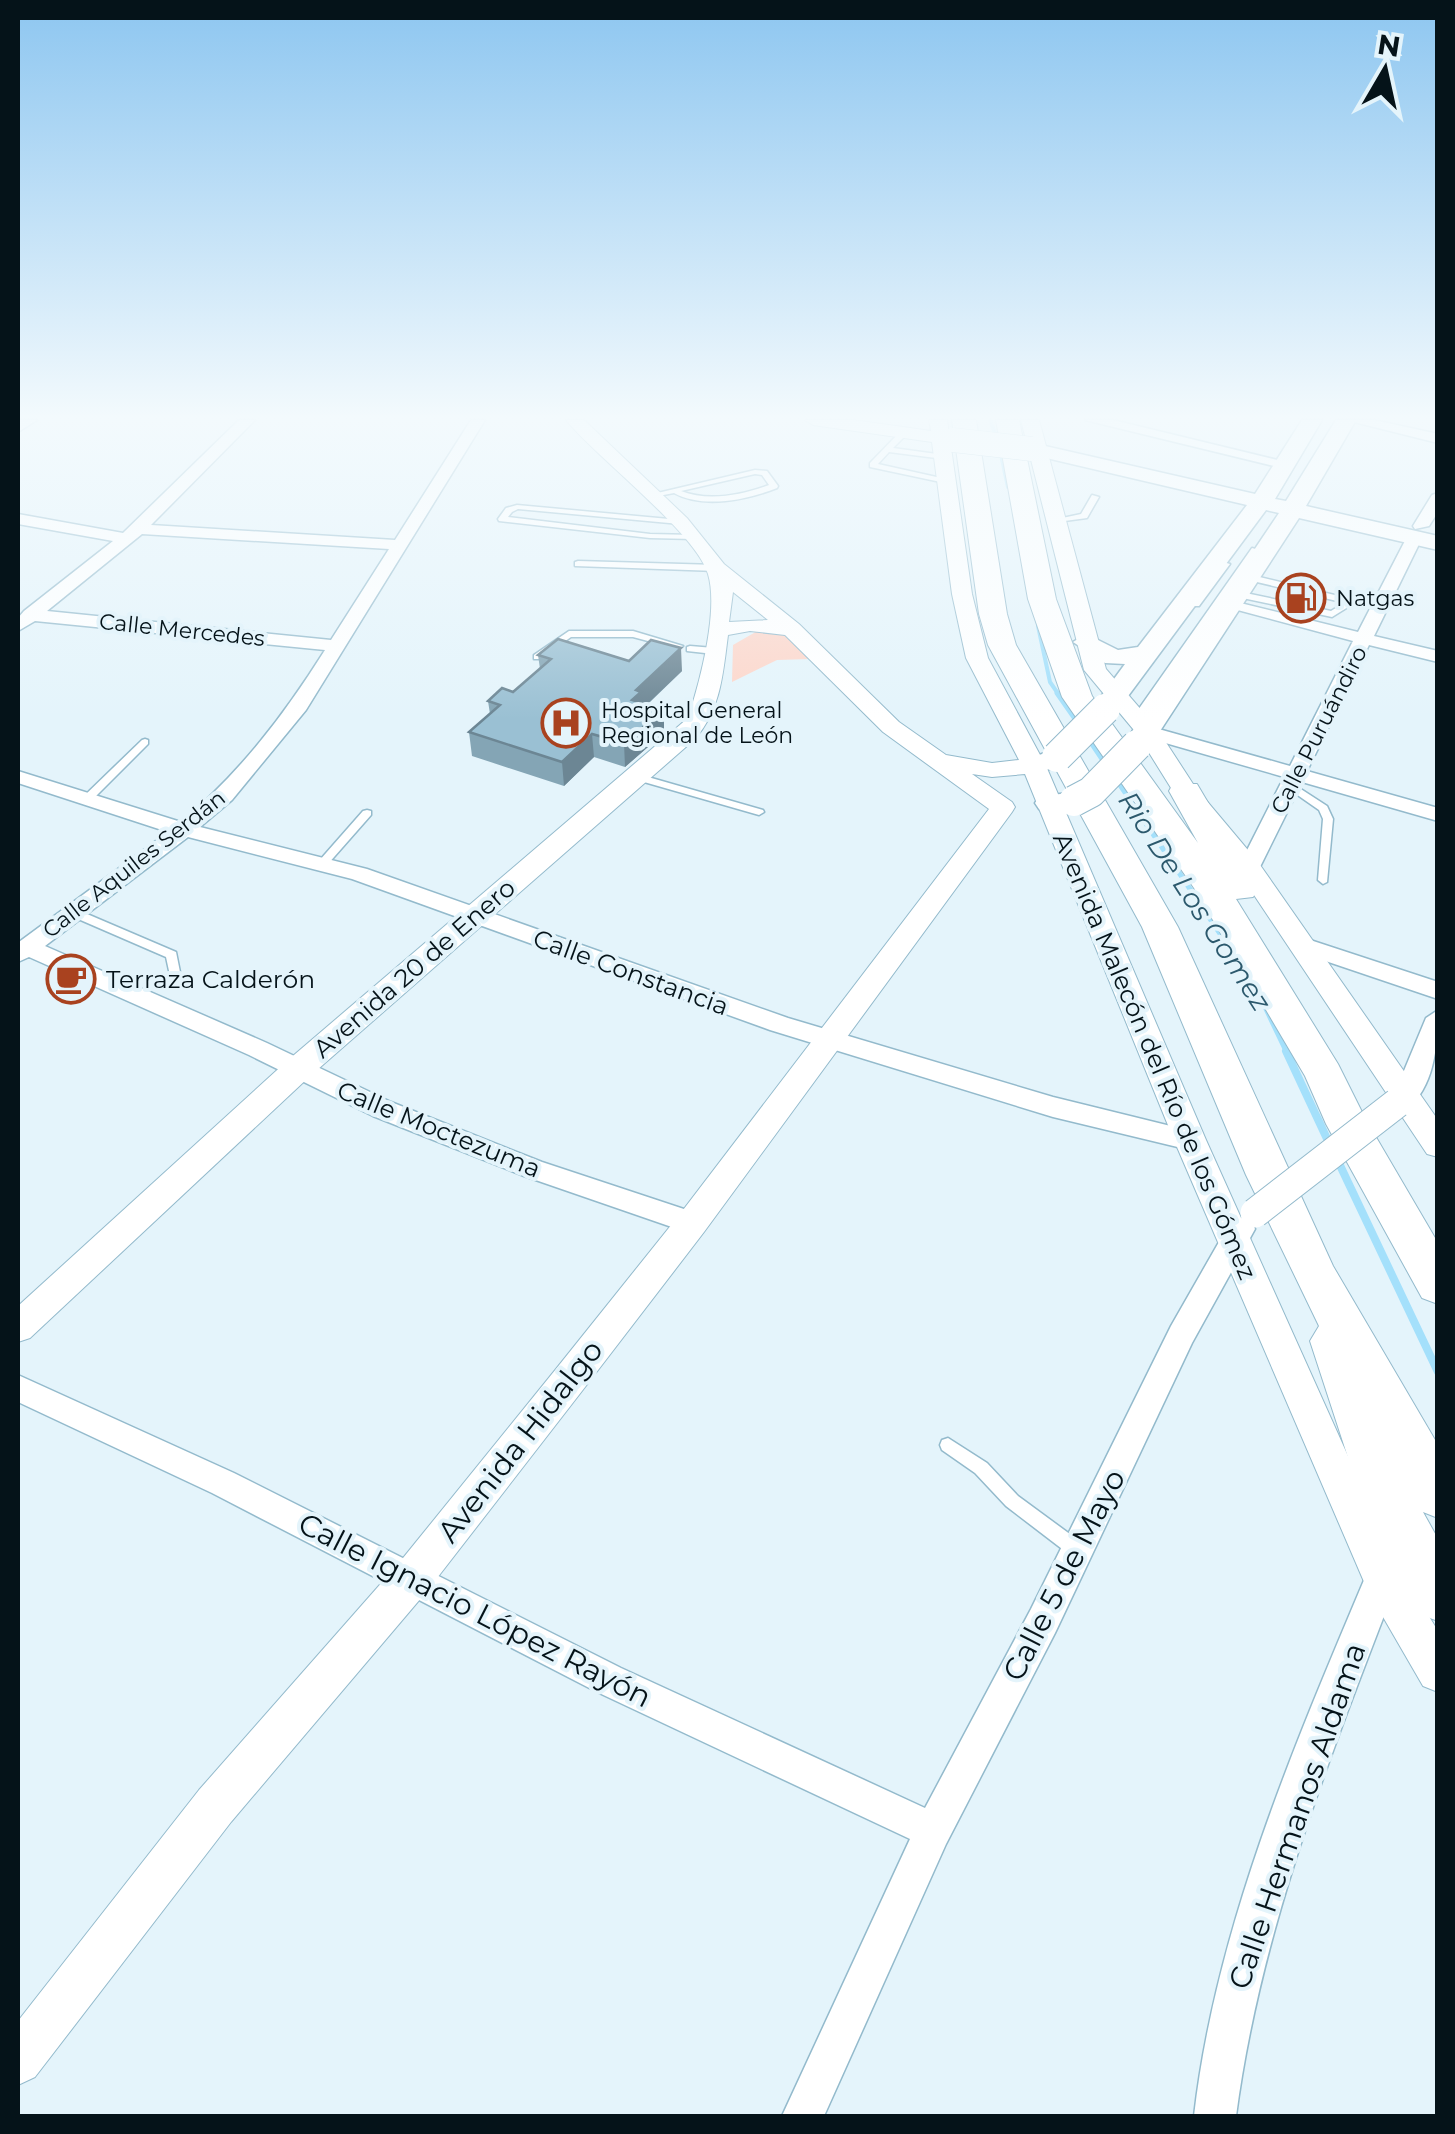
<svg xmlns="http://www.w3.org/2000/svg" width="1455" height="2134" font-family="Montserrat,sans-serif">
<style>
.green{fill:#fdd6ca}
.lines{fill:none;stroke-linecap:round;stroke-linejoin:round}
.stream-far2{stroke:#a4e0fb;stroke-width:4}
.stream-far1{stroke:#a4e0fb;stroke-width:5}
.stream{stroke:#a4e0fb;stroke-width:8}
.service-casing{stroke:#93bacc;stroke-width:3}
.minor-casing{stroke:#93bacc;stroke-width:3}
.tertiary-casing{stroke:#93bacc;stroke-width:2}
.secondary-casing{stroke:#93bacc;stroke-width:3}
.primary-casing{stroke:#93bacc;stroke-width:2}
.service{fill:#fff;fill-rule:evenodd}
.minor{fill:#fff;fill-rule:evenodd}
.tertiary{fill:#fff;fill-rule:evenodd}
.secondary{fill:#fff;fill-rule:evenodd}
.primary{fill:#fff;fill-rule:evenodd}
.minor-bridge-casing{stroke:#93bacc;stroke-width:31;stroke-linecap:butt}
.secondary-bridge-far1-casing{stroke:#93bacc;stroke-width:25;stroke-linecap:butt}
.secondary-bridge-casing{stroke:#93bacc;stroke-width:32;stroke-linecap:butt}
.minor-bridge{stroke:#fff;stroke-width:29}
.secondary-bridge-far1{stroke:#fff;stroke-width:24}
.secondary-bridge{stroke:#fff;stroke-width:30}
.wall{fill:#84a5b5}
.shaded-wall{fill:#6c8694}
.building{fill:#9ac0d3;stroke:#6c8694;stroke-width:2.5}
.labels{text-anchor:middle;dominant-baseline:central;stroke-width:8;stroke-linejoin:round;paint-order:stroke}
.far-poi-label{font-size:22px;fill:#051319;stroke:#e4f4fb;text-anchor:start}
.far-street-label{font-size:22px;fill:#051319;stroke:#e4f4fb}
.street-label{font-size:25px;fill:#051319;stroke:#e4f4fb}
.poi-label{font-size:25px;fill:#051319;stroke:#e4f4fb;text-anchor:start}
.water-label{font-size:28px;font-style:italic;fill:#2c596d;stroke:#e4f4fb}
.near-street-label{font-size:30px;fill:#051319;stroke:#e4f4fb}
</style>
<rect width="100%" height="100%" fill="#e4f4fb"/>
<path class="green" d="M759 630 783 633 810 659 777 660 732 682 733 645Z"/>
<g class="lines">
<path class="stream-far2" d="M990 420 997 438
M1000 450 1008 487
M1038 626 1050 682 1059 695"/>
<path class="stream-far1" d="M1057 693 1078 723
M1088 738 1106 765
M1116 779 1229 947
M1266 1009 1287 1053"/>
<path class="stream" d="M1286 1051 1329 1143
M1337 1159 1438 1372"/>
<g class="service-casing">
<path id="service" d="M901 431 908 433 893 448 944 455 948 457 944 459 889 452 878 464 950 480V484L870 467V463Z
M755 470 767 471 778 486 777 488C747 500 703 509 674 493L653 497 649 495ZM755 474 762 475 769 485C743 495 708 502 681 491Z
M1092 495 1099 497 1087 518 1057 522 1053 520 1081 514Z
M517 505 680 520 684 522 680 524 518 509 512 512 508 517 650 534 694 535 698 537 694 539 650 538 499 521 498 519 506 508Z
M1252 548 1259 550 1139 722H1133L1131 720Z
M578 561 717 565 721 568 717 571 575 566V562Z
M1223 562 1230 564 1199 606H1193L1192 604Z
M1247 574 1343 597 1348 607 1332 617 1233 596 1232 594 1236 591 1331 611 1339 606 1337 601 1244 579V575Z
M569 631H633L683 646 678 649 633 637H571L540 659H534V655Z
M690 646 714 648 719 651 714 654 687 651V647Z
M145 739 148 740V744L91 801H83V797L142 740Z
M641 775 763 810 764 812 759 815 637 780V776Z
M1290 782 1327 806 1333 819 1327 882 1323 884 1318 880 1323 819 1319 810 1286 787 1285 785Z
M367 810 371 811V815L327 865H319L318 863 319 861 363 811Z
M73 908 176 952 181 977 179 980H171L166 957 69 915 67 912 69 909Z
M948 1438 987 1463 1018 1496 1082 1543 1084 1549 1082 1555 1076 1557 1070 1555 1006 1506 975 1473 942 1450 940 1445 942 1440Z"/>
</g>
<g class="minor-casing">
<path id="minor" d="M20 420H37L18 432Z
M239 420H255L151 525 395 540 471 420H485L306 710 232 800 200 827 367 869 788 1018 1053 1097 1199 1133 1203 1140 1199 1147 1190 1150 1053 1117 770 1030 352 879 188 837 45 946 267 1043 391 1102 542 1162 702 1215 706 1223 702 1231 692 1234 524 1176 373 1116 249 1055 29 957 18 962 19 942 168 832 18 783V771L181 822C240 773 284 715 325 650L35 621 18 631V618L24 611 113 541 18 524V514L123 533ZM142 534 389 549 331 640 47 611Z
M1085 420H1113L1294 464 1286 469Z
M1346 420H1374L1438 434V443Z
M1438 493V512L1429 526 1415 529 1413 526 1432 495Z
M1408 535 1422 538 1374 636 1438 651V662L1369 645 1307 771 1438 808V821L1302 782 1257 873H1241L1238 868 1284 777 1141 736 1138 732 1148 726 1290 766 1353 641 1219 605 1228 600 1358 632Z
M1301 937 1438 982V999L1293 950 1289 945Z
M1438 1010C1438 1043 1435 1087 1406 1110H1388L1384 1103 1396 1090 1426 1018Z
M1241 1218 1251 1221 1255 1229 1192 1343 1055 1633 946 1844 824 2116H782L910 1839 597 1692 212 1493 18 1402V1375L234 1473 621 1668 925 1808 1031 1609 1171 1326 1231 1221Z
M1382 1561 1394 1566 1399 1577C1331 1754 1261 1927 1236 2116H1194C1216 1926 1296 1741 1370 1566Z"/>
</g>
<g class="tertiary-casing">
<path id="tertiary" d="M566 420H584L687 518 724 564 799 624 899 722 946 755 992 763 1019 760 966 658 952 594 932 442 813 425 805 420H853L931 431 929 420H947L972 594 988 658 1046 766 1206 1140 1396 1563 1438 1631V1692L1423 1686 1368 1591 1174 1140 1025 774 992 777 972 774 1012 802 1015 807 1012 812 704 1232 582 1391 427 1591 231 1822 35 2077 18 2085V2021L199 1790 399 1563 556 1369 680 1214 989 809 883 732 785 635 750 631 728 635C723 673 721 709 695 739L309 1077 30 1338 18 1342V1306L287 1061 688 718C700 682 719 610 708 574 696 533 597 458 566 420ZM733 592 768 620 729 622Z
M1021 420H1039L1106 669 1156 727 1195 787 1258 862 1438 1120V1157L1427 1154 1240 874 1176 796 1138 735 1084 670Z"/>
</g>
<g class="secondary-casing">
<path id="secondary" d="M1302 420H1322L1275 499 1286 501 1336 420H1356L1306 506 1438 536V550L1299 518 1147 751H1127L1123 745 1279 513 1266 510 1114 715 1105 717 1092 709 1125 664 1105 663 1073 642 1086 634 1118 650 1138 647 1247 505 1025 453 1022 449 1032 443 1255 494Z
M1057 749 1071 757 1067 763 1034 774 1020 766 1024 760Z
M1074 792 1084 795 1088 801 1084 807 1049 812 1039 809 1035 803 1039 797Z"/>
</g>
<g class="primary-casing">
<path id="primary" d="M952 420H976L1007 614 1016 645 1178 927 1333 1266 1438 1445V1518L1423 1512 1438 1539V1621L1419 1614 1357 1485 1310 1341 1319 1326 1246 1175 1142 927 988 645 979 614Z
M996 420H1019L1056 599 1092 696 1198 843 1169 791 1173 784H1197L1259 889 1253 897 1236 899 1338 1064 1366 1120 1438 1243V1304L1422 1298 1326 1124 1305 1076 1194 888 1062 697 1028 599Z"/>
</g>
<use href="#service" class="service"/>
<use href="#minor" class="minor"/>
<use href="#tertiary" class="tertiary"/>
<use href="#secondary" class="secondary"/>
<use href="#primary" class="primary"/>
<g class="minor-bridge-casing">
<path id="minor-bridge" d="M1255 1213 1397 1103"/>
</g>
<g class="secondary-bridge-far1-casing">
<path id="secondary-bridge-far1" d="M953 440 1032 449"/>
</g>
<g class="secondary-bridge-casing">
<path id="secondary-bridge" d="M1057 757 1105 709
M1074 801 1091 792 1137 745"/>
</g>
<use href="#minor-bridge" class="minor-bridge"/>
<use href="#secondary-bridge-far1" class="secondary-bridge-far1"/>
<use href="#secondary-bridge" class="secondary-bridge"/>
</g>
<path class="wall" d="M538 655 629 661 682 671 647 705 664 710V733L625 767 594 757 564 786 472 756 469 732 490 714 488 701 513 692 540 669Z"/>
<path class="shaded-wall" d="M681 648 682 671 642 709 632 700 636 690Z
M664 710V733L625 767 624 743Z
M592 734 594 757 564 786 562 762Z"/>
<path class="building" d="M558 639 629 661 651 640 681 648 636 690 641 692 632 700 664 710 624 743 592 734 562 762 469 732 500 705 488 701 502 688 513 692 551 659 538 655Z"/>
<linearGradient id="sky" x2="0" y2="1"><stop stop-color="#8dc6f0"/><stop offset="0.58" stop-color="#f3fafd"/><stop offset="1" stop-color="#f3fafd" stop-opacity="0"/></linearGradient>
<rect width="1455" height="719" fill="url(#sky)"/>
<defs>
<g id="fuel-ring" transform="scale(2.5)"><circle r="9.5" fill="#e4f4fb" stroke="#a9421f" stroke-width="1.5"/><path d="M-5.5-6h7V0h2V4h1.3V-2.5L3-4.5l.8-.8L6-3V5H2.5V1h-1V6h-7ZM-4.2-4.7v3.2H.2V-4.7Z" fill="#a9421f"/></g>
<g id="hospital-ring" transform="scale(2.5)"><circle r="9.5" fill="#e4f4fb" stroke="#a9421f" stroke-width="1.5"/><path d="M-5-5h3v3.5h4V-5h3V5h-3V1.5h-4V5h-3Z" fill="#a9421f"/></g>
<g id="cafe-ring" transform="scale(2.5)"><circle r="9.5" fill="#e4f4fb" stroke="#a9421f" stroke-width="1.5"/><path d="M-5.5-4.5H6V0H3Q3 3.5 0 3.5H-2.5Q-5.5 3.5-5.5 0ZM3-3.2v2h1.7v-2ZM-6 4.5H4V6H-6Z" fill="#a9421f"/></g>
</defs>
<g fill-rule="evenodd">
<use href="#fuel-ring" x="1301" y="598"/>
<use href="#hospital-ring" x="566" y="723"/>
<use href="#cafe-ring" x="71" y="979"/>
</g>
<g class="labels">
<g class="far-poi-label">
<text x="1336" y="598">Natgas</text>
<text x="601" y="710">Hospital General<tspan x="601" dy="25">Regional de León</tspan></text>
</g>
<g class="far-street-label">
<text transform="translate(182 630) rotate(6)">Calle Mercedes</text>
<text transform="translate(1319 730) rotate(-63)">Calle Puruándiro</text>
<text transform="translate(134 864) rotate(-38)">Calle Aquiles Serdán</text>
</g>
<g class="street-label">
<text transform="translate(414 968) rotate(-41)">Avenida 20 de Enero</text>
<text transform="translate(631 972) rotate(20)">Calle Constancia</text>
<text transform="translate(1155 1056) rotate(67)">Avenida Malecón del Río de los Gómez</text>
<text transform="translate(439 1129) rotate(22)">Calle Moctezuma</text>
</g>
<g class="poi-label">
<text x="106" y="979">Terraza Calderón</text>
</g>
<g class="water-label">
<text transform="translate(1195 901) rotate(57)">Rio De Los Gomez</text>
</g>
<g class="near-street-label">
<text transform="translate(520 1441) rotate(-52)">Avenida Hidalgo</text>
<text transform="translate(1064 1575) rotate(-63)">Calle 5 de Mayo</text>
<text transform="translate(475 1610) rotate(27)">Calle Ignacio López Rayón</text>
<text transform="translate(1297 1816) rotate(-71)">Calle Hermanos Aldama</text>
</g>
</g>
<rect width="1455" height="2134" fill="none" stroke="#051319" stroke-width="40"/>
<g transform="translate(1385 70) rotate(9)" stroke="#e4f4fb" stroke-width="8" paint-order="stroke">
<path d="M0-8L18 38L0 25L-18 38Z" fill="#051319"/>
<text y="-15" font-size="28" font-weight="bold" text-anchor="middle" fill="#051319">N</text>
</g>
</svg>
